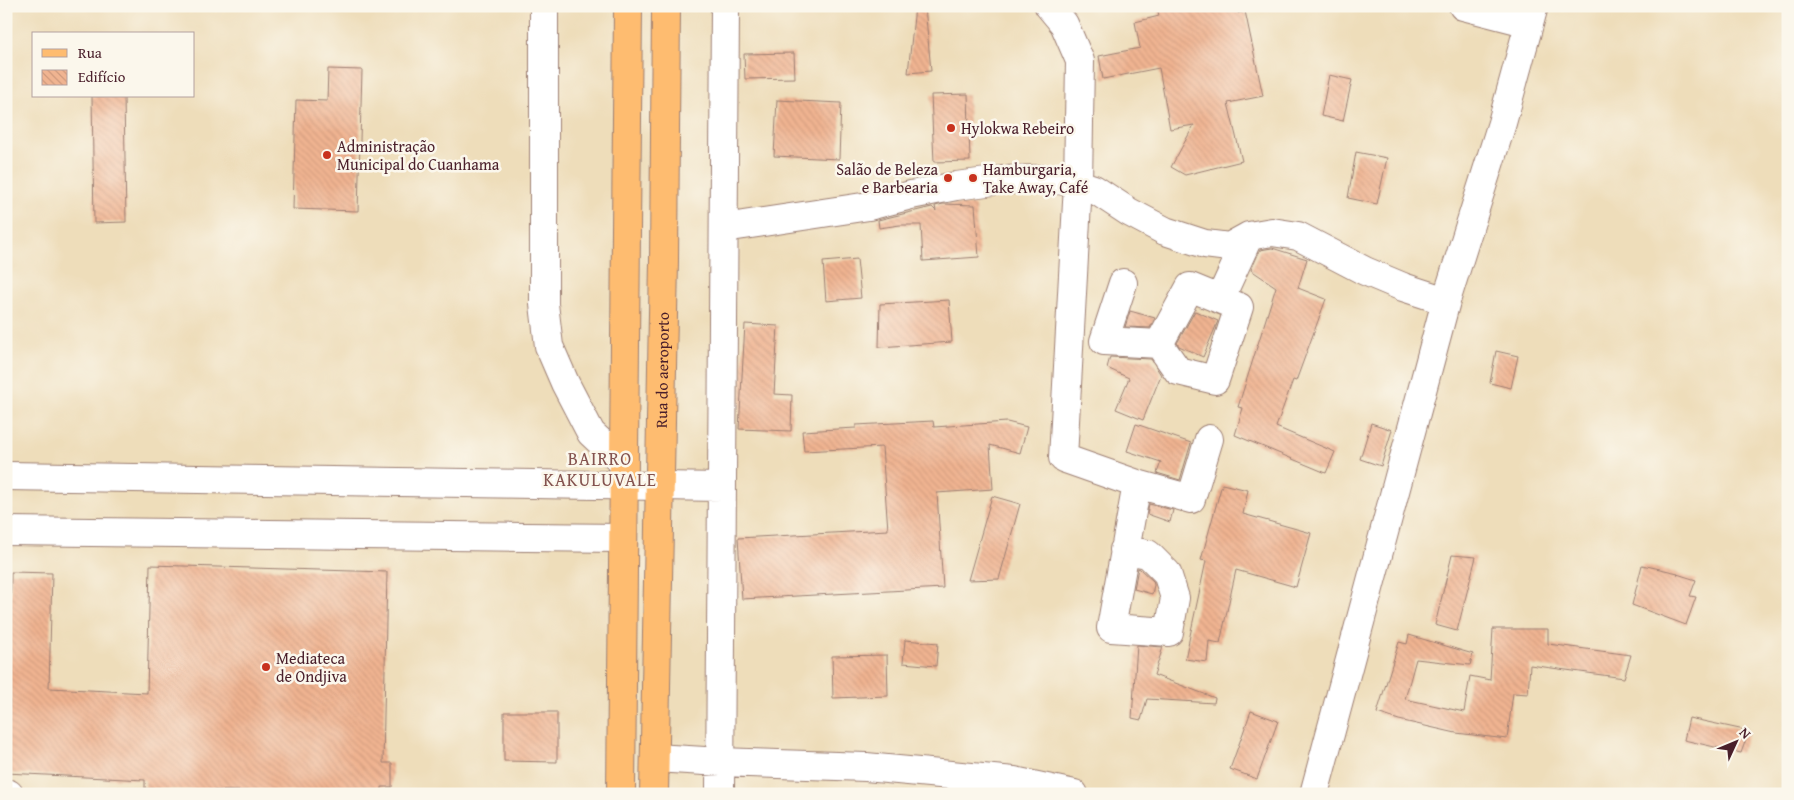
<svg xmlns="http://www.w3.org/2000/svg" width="1794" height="800" font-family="'Gentium Book Plus',serif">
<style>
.building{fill:url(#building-back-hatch)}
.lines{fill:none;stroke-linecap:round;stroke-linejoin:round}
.minor-casing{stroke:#9c7e72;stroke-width:30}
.major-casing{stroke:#9c7e72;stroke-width:30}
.minor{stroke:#fff;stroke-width:28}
.major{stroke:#febc70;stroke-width:28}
.poi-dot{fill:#c8321e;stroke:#fbf7ec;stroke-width:2}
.labels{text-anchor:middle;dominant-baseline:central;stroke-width:5;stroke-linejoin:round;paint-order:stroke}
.poi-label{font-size:16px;fill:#4a1f2b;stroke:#fbf7ec;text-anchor:start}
.street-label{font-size:16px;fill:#4a1f2b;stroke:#fbf7ec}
.neighbourhood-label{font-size:18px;letter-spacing:1px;fill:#84534f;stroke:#fbf7ec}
</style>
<defs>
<pattern id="building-back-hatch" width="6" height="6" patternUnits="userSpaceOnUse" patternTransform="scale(1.25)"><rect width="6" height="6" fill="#f0b491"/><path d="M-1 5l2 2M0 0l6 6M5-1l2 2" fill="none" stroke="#cf9a7d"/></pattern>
</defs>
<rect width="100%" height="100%" fill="#fbf7ec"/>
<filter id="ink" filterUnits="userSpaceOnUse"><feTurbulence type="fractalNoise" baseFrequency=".02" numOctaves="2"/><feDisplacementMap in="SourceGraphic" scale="10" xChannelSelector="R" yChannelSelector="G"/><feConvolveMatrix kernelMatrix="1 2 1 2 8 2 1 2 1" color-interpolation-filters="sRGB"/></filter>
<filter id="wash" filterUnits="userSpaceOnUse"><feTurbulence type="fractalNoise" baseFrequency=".0096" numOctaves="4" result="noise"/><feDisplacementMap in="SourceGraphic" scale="20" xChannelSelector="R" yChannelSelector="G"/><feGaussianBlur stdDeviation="1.12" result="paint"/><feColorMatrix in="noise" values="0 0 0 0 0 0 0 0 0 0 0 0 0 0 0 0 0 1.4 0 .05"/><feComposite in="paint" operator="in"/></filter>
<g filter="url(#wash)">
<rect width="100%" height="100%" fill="#eeddba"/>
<g id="blocks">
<path class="building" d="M1157 6H1237L1238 13 1245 11 1263 96 1228 103 1242 161 1185 175 1171 167 1194 125 1170 129 1159 68 1103 79 1099 56 1140 48 1135 22 1159 16Z
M915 7H925L931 71 908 73Z
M794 53 795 78 745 79 744 54Z
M328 69 362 70 358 211 293 209 296 100 327 101Z
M1329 75 1352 80 1343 121 1321 116Z
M968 94 970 161 934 162 931 95Z
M92 96H124L126 222 94 223Z
M777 100 841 103 839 159 774 156Z
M1356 152 1387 158 1377 204 1348 198Z
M943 204 975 205 979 257 923 261 921 225H900L879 228 878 220 932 207 936 211 935 206Z
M1272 248 1307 259 1298 288 1326 299 1296 381 1293 380 1276 427 1335 452 1326 473 1235 435 1243 408 1238 407 1276 287 1251 270 1260 250Z
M857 259 861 298 826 301 823 262Z
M949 300 952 342 879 347 880 304Z
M1130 311 1155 318 1150 328 1125 327Z
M1195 311 1218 321 1203 357 1179 346 1177 343Z
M745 324 778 326 774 394 792 395 791 431 739 429Z
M1496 351 1518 356 1511 388 1490 383Z
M1110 357 1151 359 1161 375 1143 420 1116 409 1129 378 1107 368Z
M933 421 934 427 1007 422 1027 427 1020 453 990 445 993 489 937 493 943 588 742 599 738 538 888 530 882 447 804 451 802 431 856 428V425Z
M1371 423 1392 430 1381 466 1360 459Z
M1136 424 1191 443 1180 480 1157 473 1161 462 1127 451Z
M1222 484 1248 490 1243 514 1311 533 1296 587 1236 570 1220 643 1209 641 1207 662 1185 659 1206 561 1201 560Z
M992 496 1020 504 999 579 968 580Z
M1149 504 1173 510 1170 522 1147 514Z
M1452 555 1476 557 1457 631 1435 625Z
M150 565 387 572 383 763H392V787H382V794L145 789V780L6 773 10 679H9L11 572 52 573 49 688 147 693Z
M1642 565 1678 573 1677 574 1696 580 1690 596 1696 597 1686 625 1632 605Z
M1138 568 1140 569 1153 581 1154 585 1152 594 1134 589Z
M1493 629H1548V644L1631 655 1624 678 1530 665 1528 694 1513 693 1507 739 1456 733 1399 720 1377 713 1399 642 1407 644 1409 635 1473 654 1470 665 1416 659 1405 699 1464 712 1470 676 1490 680Z
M905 640 938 643 936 666 903 663Z
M1137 645 1163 647 1154 675 1215 698 1214 703 1147 699 1141 720 1132 718Z
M887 655 888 696 833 698 832 656Z
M1251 711 1278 721 1257 779 1230 769Z
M504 712H557V762L504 761Z
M1689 718 1749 731 1741 753 1684 740Z"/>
</g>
</g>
<g filter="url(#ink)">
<use href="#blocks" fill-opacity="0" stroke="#9c7e72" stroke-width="1"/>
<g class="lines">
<g class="minor-casing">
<path id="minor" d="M544 6V304L549 346 565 383 591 433 623 463
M1049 6 1064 24 1080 61 1078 184 1063 458 1137 484 1191 499 1209 439
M1463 6 1529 23
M724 228 869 206 911 195 956 186 1002 180 1049 179 1072 182 1094 189 1129 212 1165 231 1205 244 1229 247 1249 236 1272 232 1298 236 1365 271 1403 287 1446 301
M1123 283 1104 341 1159 344
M1190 287 1239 307 1215 380 1178 371 1159 344Z
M1220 299 1249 236
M6 476 722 487
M6 531 623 538
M1124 550 1148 554 1167 573 1175 598 1169 632 1111 628 1137 484
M655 758 721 762 866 767 1014 781 1074 794
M6 794H9
M720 794 725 6
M1314 794 1446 301 1502 123 1534 6"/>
</g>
<g class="major-casing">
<g id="major">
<path d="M621 794 628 6"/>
<path id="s1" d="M654 794 664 261 666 6"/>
</g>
</g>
<use href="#minor" class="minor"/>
<use href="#major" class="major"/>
</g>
</g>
<g class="poi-dot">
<circle cx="951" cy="128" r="5"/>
<circle cx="327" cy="155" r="5"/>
<circle cx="948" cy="178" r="5"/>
<circle cx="973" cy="178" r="5"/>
<circle cx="266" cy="667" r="5"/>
</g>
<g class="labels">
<g class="poi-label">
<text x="961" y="128">Hylokwa Rebeiro</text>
<text x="337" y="146">Administração<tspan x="337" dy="18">Municipal do Cuanhama</tspan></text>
<text x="938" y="169" text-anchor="end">Salão de Beleza<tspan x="938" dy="18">e Barbearia</tspan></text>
<text x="983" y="169">Hamburgaria,<tspan x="983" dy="18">Take Away, Café</tspan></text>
<text x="276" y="658">Mediateca<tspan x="276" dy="18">de Ondjiva</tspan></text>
</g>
<g class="street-label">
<text stroke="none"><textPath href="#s1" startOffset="424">Rua do aeroporto</textPath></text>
</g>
<g class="neighbourhood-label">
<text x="600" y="458">BAIRRO<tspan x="600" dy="21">KAKULUVALE</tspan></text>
</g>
</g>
<rect width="1794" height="800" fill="none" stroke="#fbf7ec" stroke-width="25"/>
<rect x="32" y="32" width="162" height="65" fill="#fbf7ec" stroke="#b4a19f"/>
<rect x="42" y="49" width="25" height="8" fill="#febc70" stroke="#b4a19f"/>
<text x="78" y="58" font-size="15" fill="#4a1f2b">Rua</text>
<rect x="42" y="70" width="25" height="15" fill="url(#building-back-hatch)" stroke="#b4a19f"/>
<text x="78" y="82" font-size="15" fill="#4a1f2b">Edifício</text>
<g transform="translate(1736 742) rotate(46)" stroke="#fbf7ec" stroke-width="4" paint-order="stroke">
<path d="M0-4L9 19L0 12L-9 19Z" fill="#4a1f2b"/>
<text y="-8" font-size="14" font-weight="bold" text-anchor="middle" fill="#4a1f2b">N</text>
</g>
</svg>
